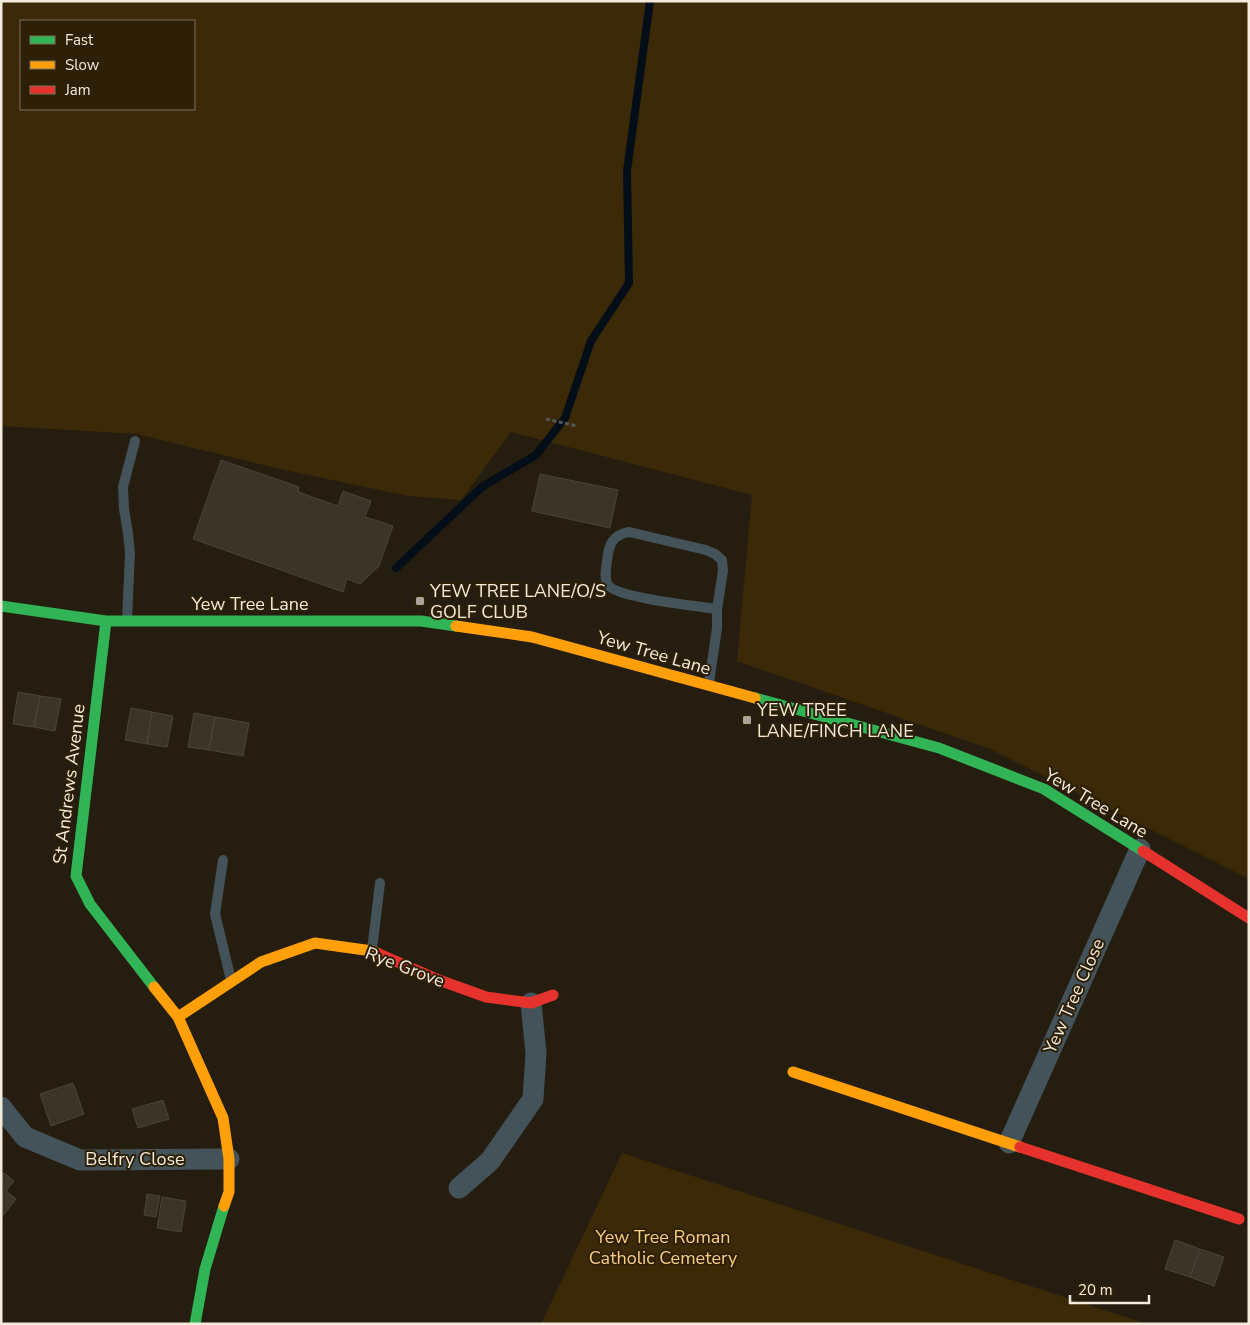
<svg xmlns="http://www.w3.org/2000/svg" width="1250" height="1325" font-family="'Nunito Sans',sans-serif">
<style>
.green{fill:#3b2907;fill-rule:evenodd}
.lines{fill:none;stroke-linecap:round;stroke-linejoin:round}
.stream{stroke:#030e18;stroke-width:8}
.building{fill:#3b3428;stroke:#4b4439}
.path{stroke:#525859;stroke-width:3;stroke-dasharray:4 2.5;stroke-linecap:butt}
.lane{stroke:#445259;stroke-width:10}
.street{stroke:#445259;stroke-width:21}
.fast{stroke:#30b455;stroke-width:11}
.slow{stroke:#ff9f0a;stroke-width:11}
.jam{stroke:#e5322d;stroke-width:11}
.poi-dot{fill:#aca395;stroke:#2d2007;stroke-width:2}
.labels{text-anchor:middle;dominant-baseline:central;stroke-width:4;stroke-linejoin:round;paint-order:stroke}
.poi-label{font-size:18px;fill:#f4ebdd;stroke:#2d2007;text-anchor:start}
.street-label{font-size:18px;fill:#f4ebdd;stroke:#2d2007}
.park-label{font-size:18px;fill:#f9ce84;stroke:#2d2007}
</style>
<rect width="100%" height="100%" fill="#251d0f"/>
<path class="green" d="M1 1H1249V879L990 749 737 661 752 495 511 432 461 500 408 496 280 469 137 434 1 426ZM21 21H194V109H21Z
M622 1153 1147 1324H541Z"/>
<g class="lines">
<path class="stream" d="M396 568 482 487 536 455 565 418 591 341 629 283 627 171 650 1"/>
</g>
<path class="building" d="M221 460 299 487 298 492 338 506 343 491 371 501 365 517 393 526 379 566 360 584 347 579 343 592 193 539Z
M540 474 618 490 610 528 532 511Z
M18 692 40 696 34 727 13 724Z
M40 696 61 699 55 731 34 727Z
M131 708 152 712 147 744 125 740Z
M152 712 173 716 167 747 147 744Z
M194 713 215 717 209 750 188 747Z
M215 717 249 723 243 756 209 750Z
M73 1083 84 1114 51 1126 40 1094Z
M163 1100 169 1119 138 1128 132 1109Z
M4 1173 14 1181 6 1191 16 1199 1 1218V1176Z
M147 1194 160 1196 156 1217 144 1215Z
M162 1197 186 1201 181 1232 157 1228Z
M1175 1240 1200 1249 1190 1277 1165 1269Z
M1200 1249 1224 1257 1214 1286 1190 1277Z"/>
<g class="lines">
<path class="path" d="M546 419 577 426"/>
<path class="lane" d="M127 620 130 553 128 533 124 509 123 487 135 441
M709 683 717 628V609L723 571 722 560 715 554 706 550 629 532C616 534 610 541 608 554 607 564 603 577 608 585 617 598 698 606 717 609
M223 860 215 914 231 980
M372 950 380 883"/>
<path class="street" d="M1 1107 25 1137 80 1160 229 1159
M1009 1143 1140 849
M459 1188 490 1161 533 1099 536 1053 531 1003"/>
<path class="fast" d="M1 606 106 621H421L456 626
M106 621 76 876 90 904 154 987
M755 698 939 748 1044 789 1143 851
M195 1324 205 1269 224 1206"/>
<path class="slow" d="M456 626 532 637 755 698
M154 987 178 1017 223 1118 229 1159V1192L224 1206
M178 1017 261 962 315 943 372 951 379 954
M793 1072 1020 1147"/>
<path class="jam" d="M1143 851 1249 918
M379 954 439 980 486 997 531 1003 553 995
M1020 1147 1239 1219"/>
</g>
<g class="poi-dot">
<rect x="415" y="596" width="10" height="10" rx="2.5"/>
<rect x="742" y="715" width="10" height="10" rx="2.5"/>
</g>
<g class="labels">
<g class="poi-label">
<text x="430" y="591">YEW TREE LANE/O/S<tspan x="430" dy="21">GOLF CLUB</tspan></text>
<text x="757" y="710">YEW TREE<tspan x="757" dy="21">LANE/FINCH LANE</tspan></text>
</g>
<g class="street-label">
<text x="250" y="604">Yew Tree Lane</text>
<text transform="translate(654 653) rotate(16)">Yew Tree Lane</text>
<text transform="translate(69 784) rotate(-83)">St Andrews Avenue</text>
<text transform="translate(1096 803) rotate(31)">Yew Tree Lane</text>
<text transform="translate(405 967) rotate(21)">Rye Grove</text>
<text transform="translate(1074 996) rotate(-66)">Yew Tree Close</text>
<text x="135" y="1159">Belfry Close</text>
</g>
<g class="park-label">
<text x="663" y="1237">Yew Tree Roman<tspan x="663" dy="21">Catholic Cemetery</tspan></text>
</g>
</g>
<rect width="1250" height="1325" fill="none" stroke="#f4ebdd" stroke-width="5"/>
<rect x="20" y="20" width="175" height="90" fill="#2d2007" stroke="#7d715d"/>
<rect x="30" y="36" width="25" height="8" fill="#30b455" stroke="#7d715d"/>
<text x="65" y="45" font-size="15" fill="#f4ebdd">Fast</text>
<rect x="30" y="61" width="25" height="8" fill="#ff9f0a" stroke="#7d715d"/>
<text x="65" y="70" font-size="15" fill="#f4ebdd">Slow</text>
<rect x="30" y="86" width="25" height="8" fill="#e5322d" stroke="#7d715d"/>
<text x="65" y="95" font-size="15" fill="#f4ebdd">Jam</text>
<path d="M1070 1295v8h79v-8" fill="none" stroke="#f4ebdd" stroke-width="2.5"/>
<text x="1078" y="1295" font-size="15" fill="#f4ebdd" stroke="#2d2007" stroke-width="4" paint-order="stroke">20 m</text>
</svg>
